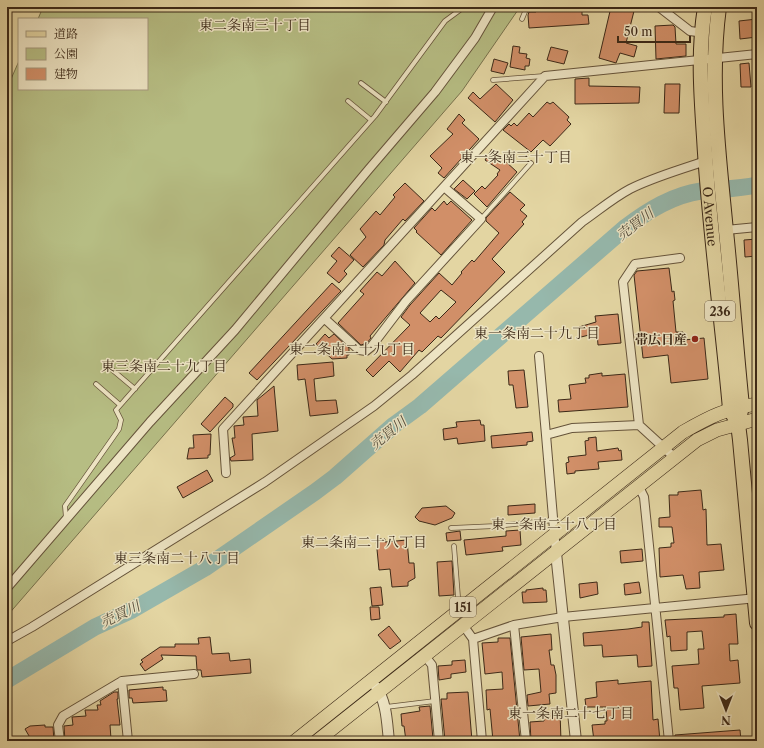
<svg xmlns="http://www.w3.org/2000/svg" width="764" height="748" font-family="'Libre Caslon Text','Noto Serif JP',serif">
<style>
.green{fill:#b6bd83;stroke:#78724d}
.lines{fill:none;stroke-linecap:round;stroke-linejoin:round}
.river{stroke:#96b8ac;stroke-width:17}
.building{fill:#d18f68;stroke:#3b2817;fill-rule:evenodd}
.service-casing{stroke:#65533a;stroke-width:5.5}
.minor-casing{stroke:#65533a;stroke-width:10}
.tertiary-casing{stroke:#65533a;stroke-width:12}
.primary-casing{stroke:#3b2817;stroke-width:14}
.trunk-casing{stroke:#3b2817;stroke-width:16}
.service{stroke:#ede4c3;stroke-width:4}
.minor{stroke:#ede4c3;stroke-width:8}
.tertiary{stroke:#ede4c3;stroke-width:10}
.primary{stroke:#e3d5a2;stroke-width:13}
.trunk{stroke:#e3d5a2;stroke-width:14}
.poi-dot{fill:#8f2418;stroke:#ede4c3;stroke-width:1.5}
.labels{text-anchor:middle;dominant-baseline:central;stroke-width:3;stroke-linejoin:round;paint-order:stroke}
.shield{fill:#ede4c3;stroke:#70604b;stroke-width:1}
.shield-label{font-size:12px;font-weight:bold;fill:#3b2817}
.street-label{font-size:13px;fill:#3b2817;stroke:#ede4c3}
.poi-label{font-size:13px;font-weight:bold;fill:#3b2817;stroke:#ede4c3;text-anchor:end}
.neighbourhood-label{font-size:14px;fill:#3b2817;stroke:#ede4c3}
.water-label{font-size:14px;font-style:italic;fill:#524c3c;stroke:#ede4c3}
</style>
<rect width="100%" height="100%" fill="#e3d5a2"/>
<filter id="stains"><feTurbulence type="fractalNoise" baseFrequency=".005" numOctaves="4"/><feColorMatrix values="0 0 0 0 .2 0 0 0 0 .09 0 0 0 0 .02 0 0 0 .5 -.17"/></filter>
<radialGradient id="worn" r=".72"><stop offset=".6" stop-color="#630" stop-opacity="0"/><stop offset="1" stop-color="#630" stop-opacity=".3"/></radialGradient>
<path class="green" d="M43 7H520L462 91 7 616V88L19 61V89H147V19H38Z"/>
<g class="lines">
<path class="river" d="M7 680 95 627 132 610 205 568 315 492 335 477 394 425 420 406 626 227C649 210 673 195 701 191 720 189 739 189 757 185"/>
</g>
<path class="building" d="M536 7H582V15H588L589 24 529 28 528 15 529 12H536Z
M611 7H630V9L634 11 626 43 637 46 634 57 620 53 616 63 599 58Z
M757 19V37L740 39 739 21Z
M673 25 675 27 676 44H686V56L656 59 655 26Z
M513 46 520 47 519 53 527 54 526 58 530 59 529 66H525V70L510 67Z
M551 47 568 51 564 64 547 60Z
M494 59 508 63 504 74 491 71Z
M749 63 751 87H741L740 64Z
M589 78V86L640 87 639 103 575 104V79Z
M496 84 513 100 495 122 468 98 473 92 480 99Z
M665 84H680L679 113H664Z
M547 102 550 104 553 102 569 117 567 120 571 124 550 146 543 140 531 152 503 130 509 124 511 126 514 123 517 126 529 113 533 117Z
M459 114 465 120 462 123 479 139 444 178 438 173 442 168 430 156 453 134 447 129Z
M492 149 517 172 487 207 474 194 482 186 485 189 498 175 497 174 500 170 485 160Z
M463 180 475 191 467 199 454 189Z
M405 183 424 201 405 221 403 219 385 240 384 245 363 267 350 255 366 237 360 229 376 211 380 215 395 197 393 195Z
M510 192 525 205 520 210 527 216 522 222 524 224 492 259 505 272 441 338 438 336 422 352 419 350 400 372 389 361 373 377 366 370 410 325 401 317 410 305 439 273 452 285 462 273 461 272 472 260 474 262 499 233 486 221V218ZM441 290 456 302 439 319 436 316 430 322 420 313Z
M444 201 447 205 451 201 472 220 441 255 416 232 417 231 414 228 432 208 435 211Z
M757 239V256L745 257 744 240Z
M339 247 354 260 344 271 347 274 339 283 327 273 337 261 331 256Z
M395 261 415 283 370 336 371 338 367 343 361 345 338 323 364 294 360 291 377 272 382 276Z
M669 268 672 292 674 291 675 300 673 301 676 332H683L684 340 704 338 708 379 671 383 668 355 643 358 634 275 637 271Z
M332 283 341 291 257 380 249 373Z
M618 314 621 343 598 345 597 333 581 337 579 327 596 322 595 316Z
M325 334 329 338 334 334 349 348V355H347V358L332 359 316 344Z
M333 362 334 376 314 379 316 401 336 400 338 413 310 416 305 379 298 380 297 365Z
M524 370 528 407 516 408 513 385H509L508 371Z
M602 373V376L625 374 628 407 559 412 558 400 571 399 569 385 586 383 585 378H589V375Z
M274 386 278 431 252 434 253 460 231 461 230 458 235 455 232 438H235L234 426 244 425 243 417 258 416 257 400Z
M225 397 233 404V407L210 432 201 424Z
M480 420 481 425H484L485 441 458 444 457 438 444 440 443 429 457 427 456 422Z
M532 432 533 441 527 442V445L492 448 491 436Z
M211 434 210 455H208V458L187 459 189 448H194L193 435Z
M596 437 597 451 618 448 619 451 621 450 622 460 598 462 599 469 575 471V473L567 474 566 463 569 462 568 457 586 455 585 441 589 440 588 438Z
M207 470 213 481 183 498 177 487Z
M701 490 703 510 706 509 707 545 721 544 724 570 699 572 700 588 686 589 683 575 660 577 659 548 671 547V543H674L672 527H659V518L670 517 669 495H678V492Z
M535 504V513L508 515V506Z
M446 506 455 513 452 518 435 525 419 521 415 517 422 508Z
M520 530 521 545 502 547 503 551 466 555 464 540 506 536V531Z
M460 531 461 540 447 541 446 533Z
M376 539H385V542L407 540 409 563H414L415 578 408 582V586L392 587 390 569 379 570Z
M642 549 643 561 621 563 620 551Z
M452 561 454 595 439 596 437 562Z
M597 582 598 594 580 598 579 584Z
M639 582 641 593 625 595 624 584Z
M381 587 383 605 372 606 370 588Z
M543 588V590H546L547 602 523 603 522 592H526V590Z
M370 607H379L380 619 371 620Z
M736 614 738 644H729L730 661 738 660 740 683 702 686 704 708 680 710 678 688H674L672 666 699 664 698 649H704L702 631 687 632V650L671 651 670 636 667 637 665 620 724 617V615Z
M642 622H649L652 666 638 667 637 655 603 657 602 645 584 646 583 633 628 629 642 627Z
M389 626 401 641 390 649 378 635Z
M551 634 552 650H549L551 665H554L556 675V693L549 694 550 704 528 706 527 695 541 692 539 669 524 670 521 637Z
M210 637 212 654 229 653 230 661 250 659 251 673 202 677 201 670H197L196 656 161 655 163 659 145 671 140 664 143 662 141 660 160 647H175V644H199L198 638Z
M498 638H510L520 741H493L490 709 487 710 486 690 503 689 502 672 485 674 482 643 498 642Z
M465 660 466 672 451 674V678L439 680 438 666 452 665V661Z
M618 680V684L651 681 653 720 658 719 660 741H594L592 725 605 724V721H607L606 707H586L585 699 597 697 596 682Z
M163 687V690H166L167 701 133 703 132 698H129V690Z
M114 692H118V699H117L120 725H110L111 739 65 741 64 726 73 725 72 717 86 716 85 710H98L97 705H101L100 701Z
M468 692 472 741H445L441 699H447V693Z
M430 706 433 739 406 741 404 726H402L401 714 420 711 419 707Z
M560 712 561 741H531L530 722 544 721V713Z
M45 725V727H53L54 741H32L25 729 30 726Z
M740 730 741 741H675V735Z"/>
<g class="lines">
<g class="service-casing">
<path id="service" d="M522 19 527 7
M493 80 544 76
M361 83 386 102
M348 101 371 120
M481 219 531 163
M110 368 135 389
M96 384 120 405
M66 518 65 506 119 429 121 420 116 410 375 116 445 21 464 7
M451 528 496 526 554 520
M454 546 458 597 463 604
M386 707 435 701"/>
</g>
<g class="minor-casing">
<path id="minor" d="M659 7 690 31 704 33
M726 230 757 227
M325 319 359 350 366 351 371 347 406 301 481 219 444 187
M539 356 546 435
M639 425 623 282 635 264 680 258
M226 473 223 429 545 76 757 54
M639 487 644 497 669 741
M556 553 546 435 572 428 639 425 674 457
M7 588 150 422 235 330 369 169 435 92 475 38 493 7
M463 625 473 639 482 741
M514 625 526 741
M473 639 514 625 563 617 757 598
M7 641 32 627 265 482 374 406 412 375 582 222C598 211 613 198 630 189 654 177 680 170 705 161
M425 656 432 665 439 741
M122 681 128 741
M60 741 58 725 63 716 122 681 194 674"/>
</g>
<g class="tertiary-casing">
<path id="tertiary" d="M556 553 576 741
M376 687C387 702 387 724 389 741"/>
</g>
<g class="primary-casing">
<path id="primary" d="M295 741 683 432C711 416 725 409 757 404
M317 741 697 440 717 430 757 419"/>
</g>
<g class="trunk-casing">
<g id="trunk">
<path id="s1" d="M705 7C698 50 701 93 704 137 709 228 722 318 730 409L738 424 740 440 757 623"/>
<path d="M719 7C709 82 719 157 726 231 732 289 736 348 742 406L738 424"/>
</g>
</g>
<use href="#service" class="service"/>
<use href="#minor" class="minor"/>
<use href="#tertiary" class="tertiary"/>
<use href="#primary" class="primary"/>
<use href="#trunk" class="trunk"/>
</g>
<circle class="poi-dot" cx="695" cy="339" r="4"/>
<g class="labels">
<g class="shield">
<rect x="705" y="301" width="30" height="20" rx="3"/>
<rect x="450" y="597" width="26" height="20" rx="3"/>
</g>
<g class="shield-label">
<text x="720" y="311">236</text>
<text x="463" y="607">151</text>
</g>
<g class="street-label">
<text stroke="none"><textPath href="#s1" startOffset="210">O Avenue</textPath></text>
</g>
<g class="poi-label">
<text x="687" y="339">帯広日産</text>
</g>
<g class="neighbourhood-label">
<text x="255" y="25">東二条南三十丁目</text>
<text x="516" y="157">東一条南三十丁目</text>
<text x="537" y="333">東一条南二十九丁目</text>
<text x="352" y="349">東二条南二十九丁目</text>
<text x="164" y="366">東三条南二十九丁目</text>
<text x="554" y="524">東一条南二十八丁目</text>
<text x="364" y="542">東二条南二十八丁目</text>
<text x="177" y="558">東三条南二十八丁目</text>
<text x="571" y="713">東一条南二十七丁目</text>
</g>
<g class="water-label">
<text transform="translate(635 224) rotate(-37)">売買川</text>
<text transform="translate(388 433) rotate(-39)">売買川</text>
<text transform="translate(120 614) rotate(-26)">売買川</text>
</g>
</g>
<rect width="764" height="748" fill="none" stroke="#e3d5a2" stroke-width="24"/>
<rect x="8" y="8" width="748" height="732" fill="none" stroke="#3b2817" stroke-width="2"/>
<rect x="12" y="12" width="740" height="724" fill="none" stroke="#3b2817"/>
<rect x="18" y="18" width="130" height="72" fill="#ede4c3" stroke="#a6997e"/>
<rect x="26" y="31" width="20" height="6" fill="#e3d5a2" stroke="#a6997e"/>
<text x="54" y="38" font-size="12" fill="#3b2817">道路</text>
<rect x="26" y="48" width="20" height="12" fill="#b6bd83" stroke="#a6997e"/>
<text x="54" y="58" font-size="12" fill="#3b2817">公園</text>
<rect x="26" y="68" width="20" height="12" fill="#d18f68" stroke="#a6997e"/>
<text x="54" y="78" font-size="12" fill="#3b2817">建物</text>
<g transform="translate(726 710) rotate(180)" stroke="#ede4c3" stroke-width="3" paint-order="stroke">
<path d="M0-3L7 15L0 10L-7 15Z" fill="#3b2817"/>
<text y="-6" font-size="11" font-weight="bold" text-anchor="middle" fill="#3b2817">N</text>
</g>
<path d="M618 36v6h72v-6" fill="none" stroke="#3b2817" stroke-width="2"/>
<text x="624" y="36" font-size="12" fill="#3b2817" stroke="#ede4c3" stroke-width="3" paint-order="stroke">50 m</text>
<rect width="100%" height="100%" filter="url(#stains)"/>
<rect width="100%" height="100%" fill="url(#worn)"/>
</svg>
